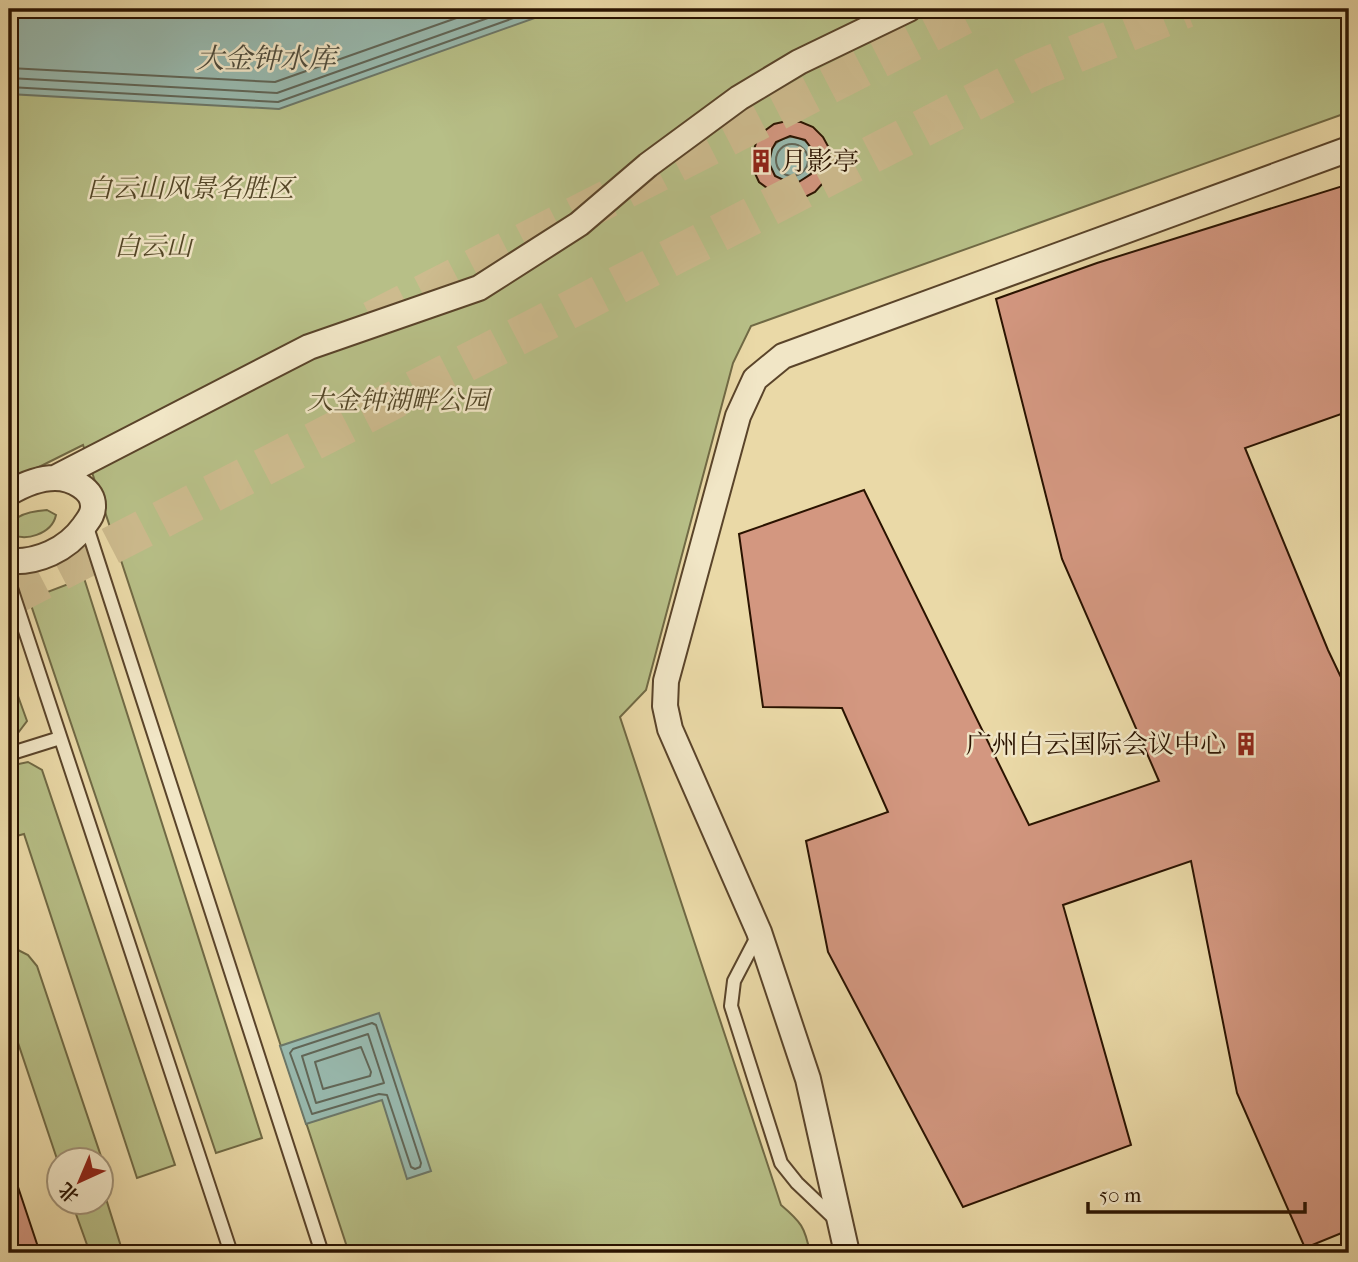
<svg xmlns="http://www.w3.org/2000/svg" width="1358" height="1262" font-family="'IM FELL French Canon','Noto Serif SC',serif">
<style>
.green{fill:#b7bf87;stroke:#706944;stroke-width:2}
.water{fill:#98b9ae;stroke:#6c7768;stroke-width:2}
.lines{fill:none;stroke-linecap:round;stroke-linejoin:round}
.shore{stroke:#616657;stroke-width:2}
.building{fill:#d39780;stroke:#2a1300;stroke-width:2;fill-rule:evenodd}
.highway-tunnel{stroke:#cdbb8e;stroke-width:38;stroke-dasharray:38 19;stroke-linecap:butt}
.lane-casing{stroke:#5a442a;stroke-width:16}
.street-casing{stroke:#5a442a;stroke-width:28}
.lane{stroke:#f1e6c6;stroke-width:12}
.street{stroke:#f1e6c6;stroke-width:24}
.labels{text-anchor:middle;dominant-baseline:central;stroke-width:5;stroke-linejoin:round;paint-order:stroke}
.poi-label{font-size:26px;fill:#2a1300;stroke:#f1e6c6;text-anchor:start}
.park-label{font-size:26px;font-style:italic;fill:#544728;stroke:#f1e6c6}
.water-label{font-size:28px;font-style:italic;fill:#504d3d;stroke:#f1e6c6}
</style>
<rect width="100%" height="100%" fill="#ead9a7"/>
<filter id="stains"><feTurbulence type="fractalNoise" baseFrequency=".00286" numOctaves="4"/><feColorMatrix values="0 0 0 0 .2 0 0 0 0 .09 0 0 0 0 .02 0 0 0 .5 -.17"/></filter>
<radialGradient id="worn" r=".72"><stop offset=".6" stop-color="#630" stop-opacity="0"/><stop offset="1" stop-color="#630" stop-opacity=".3"/></radialGradient>
<path class="green" d="M9 9H1349V112L751 326 733 363 646 690 620 717 781 1205C801 1222 805 1227 810 1253H349L83 445 41 466 9 479Z
M47 510 56 515C52 534 24 543 9 533 9 515 32 511 47 510Z
M84 578 262 1138 216 1153 29 599Z
M9 671 27 721 18 733 9 736Z
M28 762 42 770 175 1165 137 1178 24 834 9 838V766Z
M18 950 28 955 37 966 111 1186 103 1189 123 1253H90L72 1203 102 1202V1160H60L59 1165 9 1016V951Z"/>
<path class="water" d="M9 9H560L279 109 9 94Z
M769 160a23 23 0 1 1 46 0a23 23 0 1 1-46 0Z
M379 1013 431 1171 407 1179 382 1100 306 1124 280 1046Z"/>
<g class="lines">
<path class="shore" d="M9 68 275 82 482 9
M9 78 277 93 513 9
M9 87 278 102 539 9
M776 160a16 16 0 1 1 32 0a16 16 0 1 1-32 0Z
M372 1023 376 1025 421 1163 420 1167 415 1169 411 1167 387 1095 379 1094 312 1114 290 1053 293 1049Z
M368 1034 384 1083 316 1103 302 1056Z
M361 1047 371 1072 370 1076 323 1089 315 1062Z"/>
</g>
<path class="building" d="M787 121 801 122 813 127 823 137 829 148 831 160 829 172 823 183 815 192 803 198 791 199 779 197 759 182 753 169 752 156 756 143 763 132 774 124ZM790 136 805 140 814 152V167L811 174 797 183H790L775 176 769 163 772 149 776 142Z
M1349 184V440L1341 414 1245 448 1328 650 1349 694V1230L1305 1248 1237 1093 1191 861 1063 905 1131 1145 963 1207 828 952 806 841 888 812 842 708 763 707 739 534 864 490 1029 825 1159 781 1062 559 996 299 1097 263Z
M9 1160 40 1253H9Z"/>
<g class="lines">
<path class="highway-tunnel" d="M372 320 977 9
M9 598 1034 71 1186 9"/>
<g class="lane-casing">
<path id="lane" d="M86 524 322 1253
M9 582 231 1253
M9 754 60 738
M759 933 734 981 731 1006 781 1163 797 1183 837 1221"/>
</g>
<g class="street-casing">
<path id="street" d="M55 478 309 347 479 288 579 224 648 165 739 98 799 62 909 9
M9 493C21 486 39 478 55 478 71 478 94 489 93 507 93 515 88 520 84 526 67 550 37 563 9 561
M847 1253 808 1079 759 932 670 729 665 706 666 681 738 416 755 379 783 356 1349 149"/>
</g>
<use href="#lane" class="lane"/>
<use href="#street" class="street"/>
</g>
<defs>
<g id="building-bare" transform="scale(1.89)"><path d="M-4-6H4V6H1V3H-1V6H-4ZM-2.5-4.3h1.7v1.8h-1.7ZM.8-4.3h1.7v1.8H.8ZM-2.5-1h1.7V.8h-1.7ZM.8-1h1.7V.8H.8Z" fill="#8f2418" stroke="#f1e6c6" stroke-width="2.5" paint-order="stroke"/></g>
</defs>
<g fill-rule="evenodd">
<use href="#building-bare" x="761" y="161"/>
<use href="#building-bare" x="1246" y="744"/>
</g>
<g class="labels">
<g class="poi-label">
<text x="781" y="161">月影亭</text>
<text x="1226" y="744" text-anchor="end">广州白云国际会议中心</text>
</g>
<g class="park-label">
<text x="190" y="188">白云山风景名胜区</text>
<text x="153" y="246">白云山</text>
<text x="398" y="400">大金钟湖畔公园</text>
</g>
<g class="water-label">
<text x="266" y="58">大金钟水库</text>
</g>
</g>
<rect width="1358" height="1262" fill="none" stroke="#ead9a7" stroke-width="35"/>
<rect x="10" y="10" width="1337" height="1241" fill="none" stroke="#2a1300" stroke-width="3.5"/>
<rect x="18" y="18" width="1323" height="1227" fill="none" stroke="#2a1300" stroke-width="2"/>
<g transform="translate(80 1181) rotate(224)"><circle r="33" fill="#f1e6c6" stroke="#a19277" stroke-width="2"/>
<path d="M0-5L12 26L0 18L-12 26Z" fill="#8f2418"/>
<text y="-10" font-size="19" font-weight="bold" text-anchor="middle" fill="#2a1300">北</text>
</g>
<path d="M1088 1202v10h217v-10" fill="none" stroke="#2a1300" stroke-width="3.5"/>
<text x="1099" y="1202" font-size="21" fill="#2a1300" stroke="#f1e6c6" stroke-width="5" paint-order="stroke">50 m</text>
<rect width="100%" height="100%" filter="url(#stains)"/>
<rect width="100%" height="100%" fill="url(#worn)"/>
</svg>
